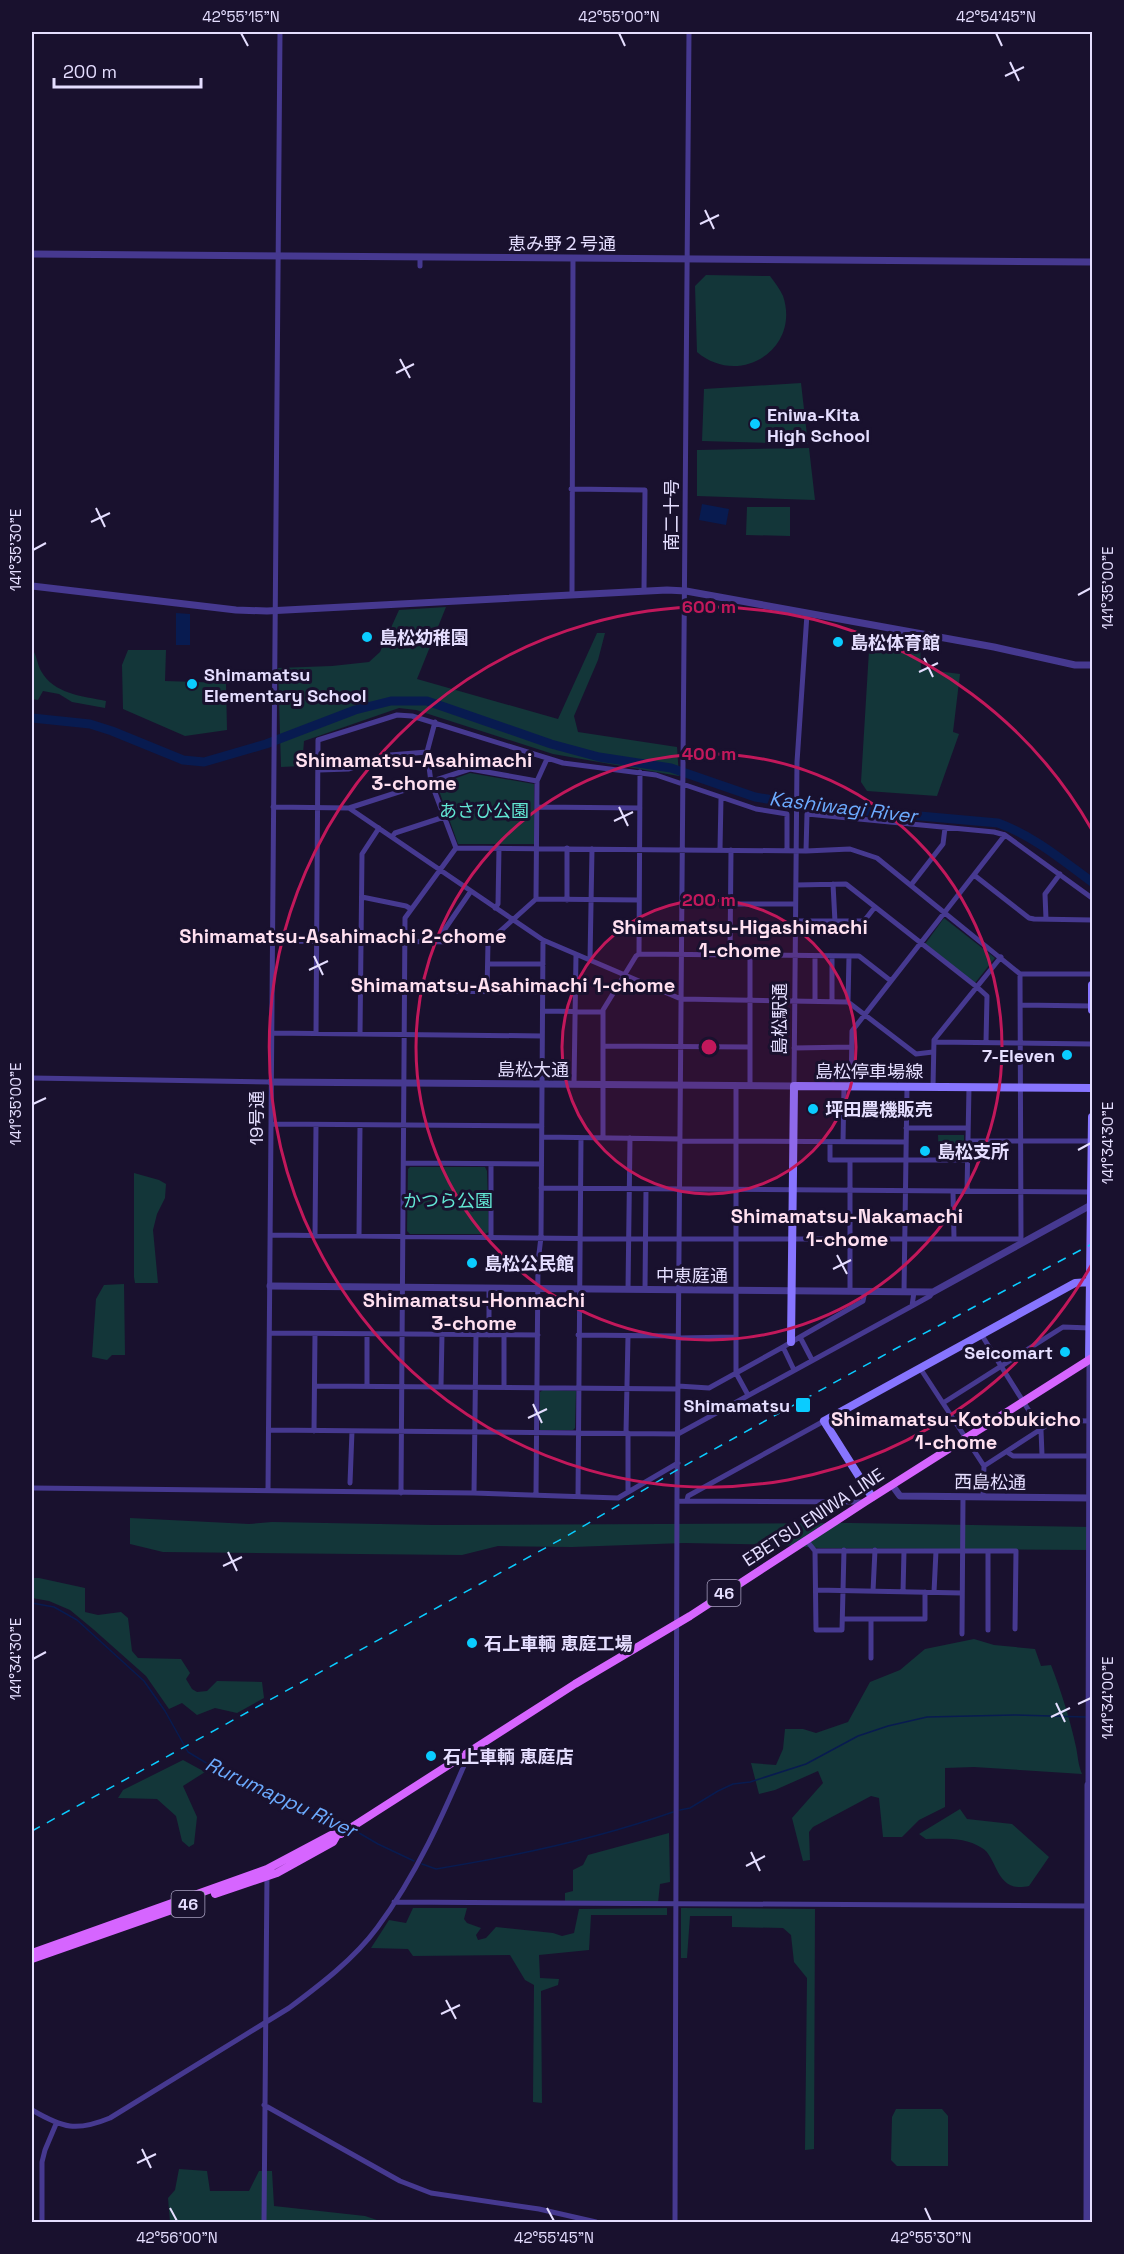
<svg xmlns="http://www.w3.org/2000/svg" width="1124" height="2254" font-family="'Space Grotesk','Noto Sans JP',sans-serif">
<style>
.green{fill:#133639}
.water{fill:#081b50}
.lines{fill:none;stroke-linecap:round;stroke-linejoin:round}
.stream{stroke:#081b50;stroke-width:1.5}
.river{stroke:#081b50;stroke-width:9}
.minor{stroke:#463990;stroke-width:5}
.tertiary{stroke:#463990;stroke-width:7}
.secondary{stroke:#8775ff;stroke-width:8}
.primary{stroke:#d665ff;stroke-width:8}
.rail{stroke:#0accff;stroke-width:1.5;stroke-dasharray:9 8;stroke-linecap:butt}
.ticks{fill:none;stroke:#e5deff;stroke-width:2}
.ring{fill:none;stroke:#c2185b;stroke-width:3}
.poi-dot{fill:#0accff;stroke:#19112e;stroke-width:2}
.labels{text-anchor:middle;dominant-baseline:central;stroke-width:6;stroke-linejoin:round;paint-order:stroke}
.shield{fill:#19112e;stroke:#a8a0c0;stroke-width:1.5}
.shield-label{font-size:16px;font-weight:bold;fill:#e5deff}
.street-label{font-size:18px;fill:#e5deff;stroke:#19112e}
.poi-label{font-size:18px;font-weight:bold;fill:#e5deff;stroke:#19112e;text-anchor:start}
.park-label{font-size:18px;fill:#62e7d4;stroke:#19112e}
.neighbourhood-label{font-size:20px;font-weight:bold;fill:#ffe0f0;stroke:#19112e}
.water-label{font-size:20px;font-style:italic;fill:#6cabff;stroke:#19112e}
.centre{fill:#c2185b;stroke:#19112e;stroke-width:3}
.ring-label{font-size:18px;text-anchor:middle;font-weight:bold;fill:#c2185b;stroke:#19112e;stroke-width:6;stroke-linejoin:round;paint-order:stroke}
.neatline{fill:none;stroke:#e5deff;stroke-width:2}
.ticks-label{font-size:15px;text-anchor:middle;fill:#e5deff}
</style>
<rect width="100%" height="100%" fill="#19112e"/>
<path class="green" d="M706 275 770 276C775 283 780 289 783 296 801 349 739 388 697 352L695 286Z
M801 383 808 444 702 441 704 389Z
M809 448 815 500 697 496V450Z
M747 507H790V536L746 535Z
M446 607 417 679 558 719 597 633H605L598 660 574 716 578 732 677 747 679 776 553 754 416 710 399 708 304 741 302 766 281 767 278 668 332 666 369 662 380 652 399 610Z
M870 634 920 640 921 669 960 674 953 732 959 734 937 796 867 791 861 782Z
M32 649C37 655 37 664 41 671 54 694 82 696 106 701L105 708 72 702 59 694 43 691 38 700 32 699Z
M128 650H166L165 681 226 683 227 730 185 736 123 709 122 665Z
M470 773 534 784V844H458L437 785Z
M944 918 995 958 975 983 925 944Z
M938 1135H964V1158H939Z
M410 1167H485L487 1171 489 1232 485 1234H410L407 1231 408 1169Z
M134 1173 159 1180 166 1184 165 1198 157 1214 153 1230 158 1283H135L134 1277Z
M124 1284 125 1355H112L107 1360 92 1357 96 1299 104 1285Z
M543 1390 576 1391 575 1428 573 1430H540V1392Z
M130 1518 249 1524 272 1522 434 1525 850 1523 1092 1527V1550L819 1548 783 1545 684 1543 572 1547 498 1546 462 1555 163 1552 130 1544Z
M32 1578H39L85 1588V1612L98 1615 121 1612 128 1618 132 1651 138 1658 181 1659 190 1673 186 1679 192 1689 197 1692 207 1691 217 1681 262 1682 264 1698 237 1713 215 1708 197 1715 182 1703 169 1709 146 1676 93 1629 70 1610 49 1601 32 1598Z
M974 1639 994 1645 1035 1649 1041 1666 1051 1665C1061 1691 1070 1719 1076 1747 1078 1757 1078 1764 1082 1774L974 1767 945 1768V1807L919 1820 902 1837H883L879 1798 871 1796 813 1827 809 1832 810 1860 803 1861 792 1818 823 1783 818 1771 775 1790 759 1794 751 1763 776 1765 783 1749 785 1729H803L816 1733 848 1722 870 1682 900 1670 925 1649Z
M183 1760 205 1772 183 1786 197 1817 194 1844 189 1847 182 1841 176 1816 157 1799 118 1798 123 1790Z
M960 1809 967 1819 1012 1824 1049 1857 1029 1886C995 1894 998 1857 982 1848 964 1837 947 1839 926 1839L919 1834Z
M669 1833 670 1882 660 1884 658 1903 565 1901V1893L573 1891V1870L583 1865 588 1855Z
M413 1908H467L464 1919 467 1923 481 1928 476 1935 478 1940 486 1938 496 1927 553 1933 562 1936 574 1933 579 1909 667 1908V1915H591L589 1950 539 1955 540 1978 559 1979 558 1985 541 1991 542 2103 533 2102 534 1985 525 1980 510 1955 413 1956 408 1949 371 1948 389 1920 406 1923Z
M681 1908 815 1909 814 2149 805 2150 807 1978 794 1962 791 1935 783 1928 732 1927V1916H690L687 1958H681Z
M896 2109H942L948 2116V2166H897L891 2160 892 2117Z
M179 2169 207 2171 210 2191H249L259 2171H272L274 2206 365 2216 383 2222H170L168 2198 175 2190Z"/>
<path class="water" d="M702 504 729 509 726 525 699 520Z
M176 613 190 614V645H176Z"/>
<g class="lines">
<path class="stream" d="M32 1603 54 1607 77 1620 144 1681 165 1711 188 1752 228 1776 314 1811 346 1827
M680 1810 690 1808 718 1791 733 1784 750 1782 806 1764 858 1736 888 1726 927 1717 1014 1715 1086 1717
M354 1830 378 1844 414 1861
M422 1864 436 1869C516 1856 597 1839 673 1812"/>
<path class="river" d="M32 718 90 724 112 731 183 760 204 762 266 744 355 710 391 701H427L551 744 599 757 671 768 755 797 808 806 998 823C1034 836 1062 860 1092 882"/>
<path class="minor" d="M420 257V266
M571 489 645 490 644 590
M572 595 573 258
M435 722 427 752 431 782 456 848
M319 770 349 769 390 755 427 752
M273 807 349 808 543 940 681 999 848 1002 916 1054 933 1052
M537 807 640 808
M349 808 470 769 537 781
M392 837 395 833 444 817
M456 848 806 851 850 849 877 858 1020 974H1092
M720 849 721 798
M806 851 807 814 994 832 1005 835 1092 898
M974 875 1029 918 1034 919 1092 920
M833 884 835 922
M796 885 846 884 977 987 987 996 986 1042
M911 885 943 844 945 828
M362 897 406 906 411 909
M536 899 639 900
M567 900V848
M731 904H795
M495 908 498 904 499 848
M1046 919 1045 894 1060 874
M795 921H864L875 907
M272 941 488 942
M436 942 471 891
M639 954 859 956 891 981
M730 955 731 850
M750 955V1085
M832 956V1001
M590 960 592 849
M488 964H543
M1020 974 1021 1242
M405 991 543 992
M487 992 488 942 536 899 537 781 547 759
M815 1001V956
M848 1002 849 956
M1020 1005 1092 1006
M543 1011 603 1012
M271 1033 542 1036
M316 1034 318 740 397 715 412 716 563 763 656 775 756 809 787 814V850
M360 1034 362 854 379 828
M934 1042 1092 1044
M604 1046 750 1047
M794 1048 852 1047
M32 1078 271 1082
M574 1084 576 955
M736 1085V1373L748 1395
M794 1086 797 762 807 614
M851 1086 852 1031 1005 835
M933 1086 934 1040 1001 957
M272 1124 542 1126
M906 1128H968
M542 1137 680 1139
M603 1138V1010L636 956 639 954 640 772
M680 1141 906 1142
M968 1141H1092
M830 1142V1160H967
M843 1142 844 1086
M404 1163 541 1164
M491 1164V1237
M541 1188 1091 1192
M953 1191 954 1238
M967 1191 969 1087
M271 1235 629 1239H1019
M315 1236 316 1125
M359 1236 360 1125
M628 1289 630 1138
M645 1289 646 1189
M850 1291V1160
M904 1292 907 1087
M912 1306 930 1296 933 1292
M270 1333 538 1335
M367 1334V1386
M981 1334 1041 1430 1042 1455
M489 1335V1289
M504 1335V1387
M578 1335 678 1336
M800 1337 863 1301 865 1291
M678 1338 736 1337
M920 1368 984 1466 983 1497
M794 1370 783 1347 800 1337 812 1360
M315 1386 678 1389
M441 1386 442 1334
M678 1386 709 1388 783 1347
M943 1403 1063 1327 1090 1328
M269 1430 678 1434 912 1306 914 1292
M314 1431 315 1334
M626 1433 628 1336
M1007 1452 1013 1456H1092
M984 1466 1055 1420 1088 1421
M350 1483 352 1431
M32 1488 474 1493 618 1498 678 1463
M268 1490 280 32
M628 1492V1433
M401 1493 405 918 456 848
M474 1493 476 1335
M536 1495 538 1262 541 1237 543 940
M578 1496 581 1138
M687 1500 688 1496 824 1421
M677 1501 864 1502
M807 1541 815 1551 816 1630H842L844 1550
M815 1551H1016L1015 1629
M816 1590 962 1593
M873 1591 875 1550
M903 1592 904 1551
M934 1592 936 1551
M843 1619H925V1592
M988 1630V1551
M962 1634 963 1497
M871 1658V1619
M1088 1785 1089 1360
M394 1902 1087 1906
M264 2105 400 2181 431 2193 539 2209 596 2222
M32 2110C63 2128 76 2132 110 2118L289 2008C320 1985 354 1959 377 1928 416 1876 444 1813 469 1754
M42 2222V2162L45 2150 56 2124
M264 2222 267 1874
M675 2222 677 1496 689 32"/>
<path class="tertiary" d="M32 254 1092 262
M32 586 236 610 267 611 667 590 686 591 994 647 1075 665H1092
M271 1082 794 1086
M270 1286 933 1292 1091 1205
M892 1485 900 1496 1092 1498
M1087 2222 1088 1796V1785H1092"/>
<path class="secondary" d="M1092 985V1010
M791 1342 794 1086 1092 1088
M1089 1360 1092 1117
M872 1497 824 1421 1075 1283 1090 1282"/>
<path class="primary" d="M215 1894 277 1873 333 1842 337 1835
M32 1953 267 1869 331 1835 341 1834 575 1684 690 1616 865 1502 1092 1358
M32 1959 189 1904"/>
<path class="rail" d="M32 1831 567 1536 682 1467 895 1349 1092 1244"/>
</g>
<path class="ticks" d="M241 33 248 46M619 33 625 46M996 33 1002 46M1010 62 1019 81M1005 76 1024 67M705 210 714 229M700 224 719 215M400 359 410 378M396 373 414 364M96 508 105 527M91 522 110 513M33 550 46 543M1078 595 1091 588M924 658 933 677M919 672 938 663M619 807 628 826M614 821 633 812M314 956 323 975M309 970 328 961M33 1104 46 1098M1078 1150 1091 1143M837 1255 847 1274M833 1269 851 1260M533 1404 542 1423M528 1418 547 1409M228 1552 237 1571M223 1566 242 1557M33 1659 46 1652M1056 1703 1065 1722M1078 1704 1091 1698M1051 1717 1070 1708M751 1852 760 1871M746 1866 765 1856M446 2000 456 2019M441 2014 460 2005M142 2149 151 2168M137 2163 156 2154M170 2208 177 2221M547 2208 554 2221M925 2208 931 2221"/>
<circle cx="709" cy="1047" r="147" fill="#c2185b" fill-opacity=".12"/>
<g class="ring">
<circle cx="709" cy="1047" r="147"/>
<circle cx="709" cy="1047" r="293"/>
<path d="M1092 1264A440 440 0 1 1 1092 830"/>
</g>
<g class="poi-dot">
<circle cx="755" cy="424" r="6"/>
<circle cx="367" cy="637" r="6"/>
<circle cx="838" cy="642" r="6"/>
<circle cx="192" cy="684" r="6"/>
<circle cx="1067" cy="1055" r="6"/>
<circle cx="813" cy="1109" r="6"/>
<circle cx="925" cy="1151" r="6"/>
<circle cx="472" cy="1263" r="6"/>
<circle cx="1065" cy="1352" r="6"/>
<rect x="795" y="1397" width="16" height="16" rx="3"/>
<circle cx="472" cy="1643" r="6"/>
<circle cx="431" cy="1756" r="6"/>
</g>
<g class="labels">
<g class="shield">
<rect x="707.5" y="1580" width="33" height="26" rx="4.5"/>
<rect x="171.5" y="1891" width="33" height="26" rx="4.5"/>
</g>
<g class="shield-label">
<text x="724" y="1593">46</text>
<text x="188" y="1904">46</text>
</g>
<g class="street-label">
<text x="562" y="243">恵み野２号通</text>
<text transform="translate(671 515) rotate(-90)">南二十号</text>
<text transform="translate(779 1019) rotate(-90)">島松駅通</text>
<text x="533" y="1069">島松大通</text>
<text x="869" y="1071">島松停車場線</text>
<text transform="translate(256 1118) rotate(-90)">19号通</text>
<text x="692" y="1275">中恵庭通</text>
<text transform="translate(990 1482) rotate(1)">西島松通</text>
<text transform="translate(813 1517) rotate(-33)">EBETSU ENIWA LINE</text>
</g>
<g class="poi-label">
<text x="767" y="414">Eniwa-Kita<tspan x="767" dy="21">High School</tspan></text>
<text x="379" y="637">島松幼稚園</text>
<text x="850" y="642">島松体育館</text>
<text x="204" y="674">Shimamatsu<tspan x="204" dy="21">Elementary School</tspan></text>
<text x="1055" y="1055" text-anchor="end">7-Eleven</text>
<text x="825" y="1109">坪田農機販売</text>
<text x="937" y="1151">島松支所</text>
<text x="484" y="1263">島松公民館</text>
<text x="1053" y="1352" text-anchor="end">Seicomart</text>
<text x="790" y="1405" text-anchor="end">Shimamatsu</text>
<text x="484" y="1643">石上車輌 恵庭工場</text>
<text x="443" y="1756">石上車輌 恵庭店</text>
</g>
<g class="park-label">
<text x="484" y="810">あさひ公園</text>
<text x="448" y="1200">かつら公園</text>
</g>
<g class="neighbourhood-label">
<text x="414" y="760">Shimamatsu-Asahimachi<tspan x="414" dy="23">3-chome</tspan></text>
<text x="740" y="927">Shimamatsu-Higashimachi<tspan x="740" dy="23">1-chome</tspan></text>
<text x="343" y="936">Shimamatsu-Asahimachi 2-chome</text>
<text x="513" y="985">Shimamatsu-Asahimachi 1-chome</text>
<text x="847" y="1216">Shimamatsu-Nakamachi<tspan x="847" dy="23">1-chome</tspan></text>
<text x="474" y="1300">Shimamatsu-Honmachi<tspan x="474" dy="23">3-chome</tspan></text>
<text x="956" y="1419">Shimamatsu-Kotobukicho<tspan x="956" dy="23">1-chome</tspan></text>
</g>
<g class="water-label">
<text transform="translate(843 807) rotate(7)">Kashiwagi River</text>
<text transform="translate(281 1797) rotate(25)">Rurumappu River</text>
</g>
</g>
<circle cx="709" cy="1047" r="9" class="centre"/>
<g class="ring-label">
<text x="709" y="613">600 m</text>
<text x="709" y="760">400 m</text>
<text x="709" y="906">200 m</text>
</g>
<rect width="1124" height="2254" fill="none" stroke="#19112e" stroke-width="66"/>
<path d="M54 78v9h147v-9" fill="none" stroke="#e5deff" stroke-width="3"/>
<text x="63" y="78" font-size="18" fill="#e5deff" stroke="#19112e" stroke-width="4.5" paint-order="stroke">200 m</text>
<rect x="33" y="33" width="1058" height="2188" class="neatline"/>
<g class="ticks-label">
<text x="241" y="22">42°55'15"N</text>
<text x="619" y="22">42°55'00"N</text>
<text x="996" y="22">42°54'45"N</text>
<text transform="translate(16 550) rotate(-90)" y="5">141°35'30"E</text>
<text transform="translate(1108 588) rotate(-90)" y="5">141°35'00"E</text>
<text transform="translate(16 1104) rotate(-90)" y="5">141°35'00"E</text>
<text transform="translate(1108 1143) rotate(-90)" y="5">141°34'30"E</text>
<text transform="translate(16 1659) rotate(-90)" y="5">141°34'30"E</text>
<text transform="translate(1108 1698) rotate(-90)" y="5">141°34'00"E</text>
<text x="177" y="2243">42°56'00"N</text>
<text x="554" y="2243">42°55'45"N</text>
<text x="931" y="2243">42°55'30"N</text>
</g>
</svg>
